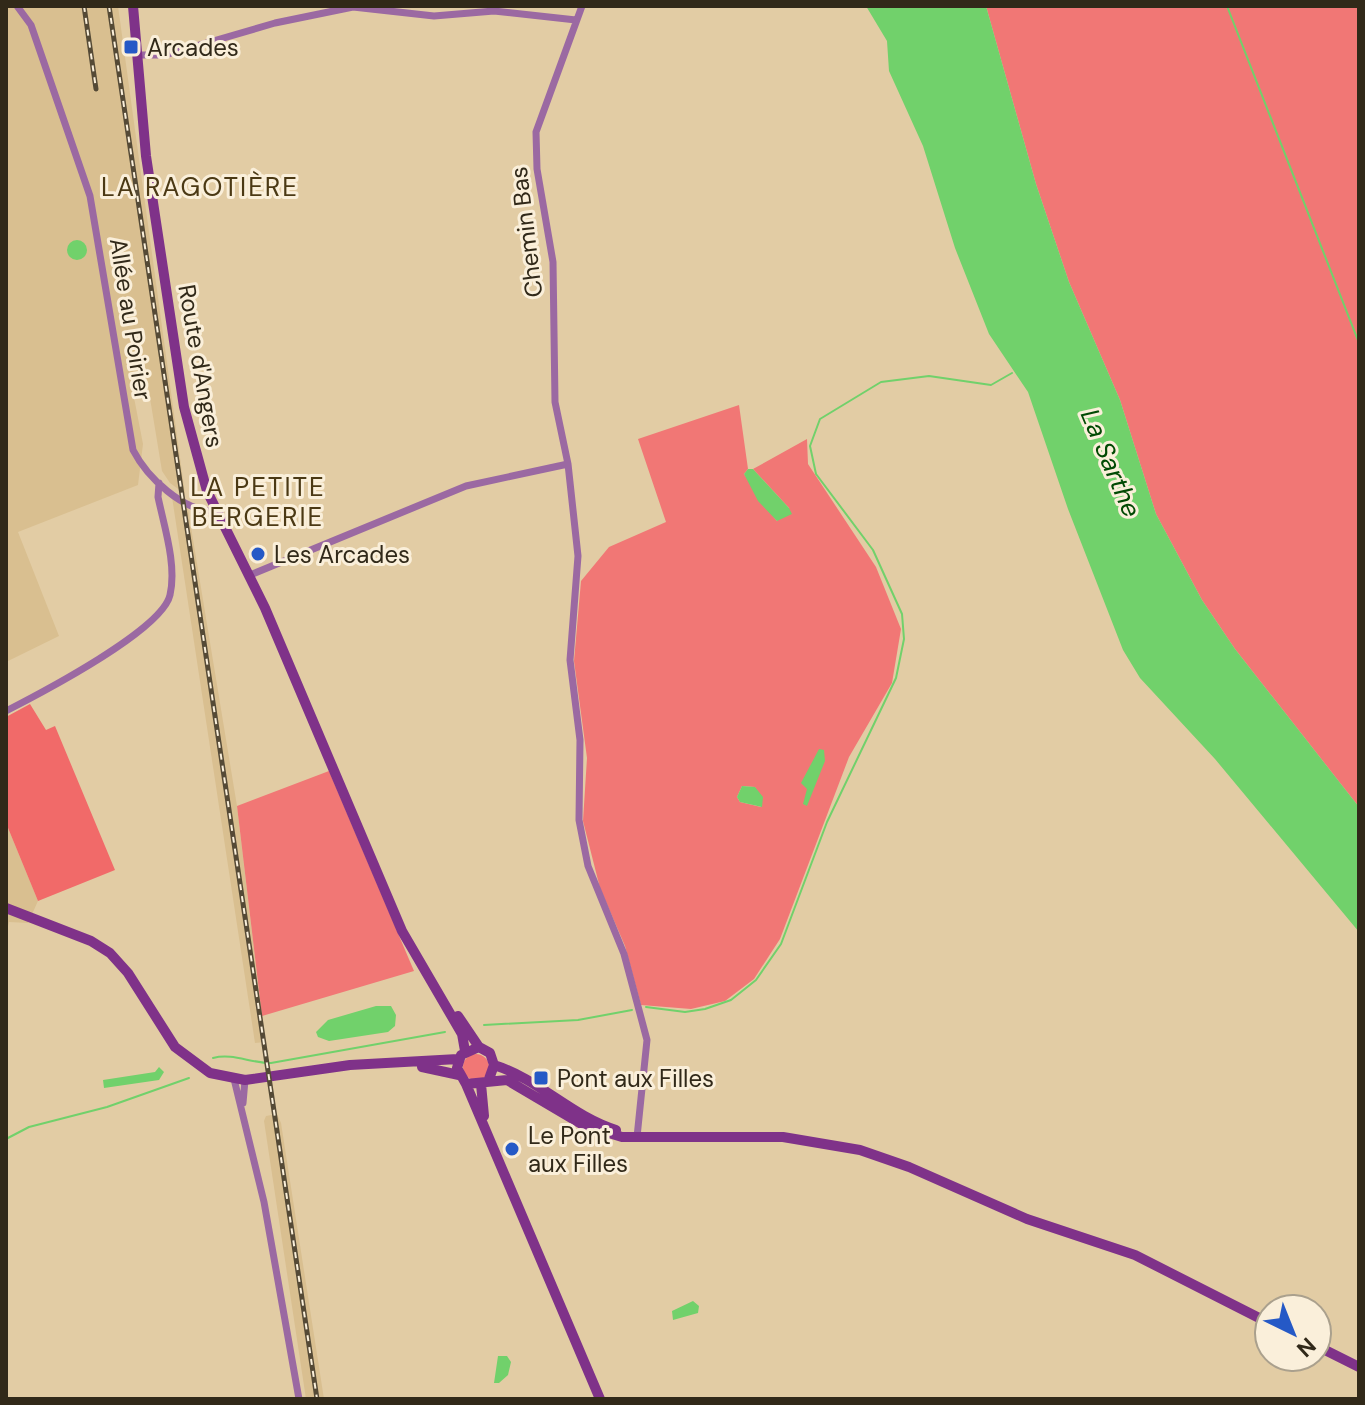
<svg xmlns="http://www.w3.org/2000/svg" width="1365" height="1405" font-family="'DM Sans',sans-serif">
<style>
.built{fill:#d9bf90}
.green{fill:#f17775;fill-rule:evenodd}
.forest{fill:#f16a69}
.water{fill:#71d16b}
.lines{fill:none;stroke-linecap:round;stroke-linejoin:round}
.stream{stroke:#71d16b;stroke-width:2}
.street{stroke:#9b69a2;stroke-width:7}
.secondary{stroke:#7f3289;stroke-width:10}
.rail-casing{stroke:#554a36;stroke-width:5}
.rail{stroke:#faefda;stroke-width:2;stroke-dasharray:6;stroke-linecap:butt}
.poi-dot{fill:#2559c6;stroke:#faefda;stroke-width:3}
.labels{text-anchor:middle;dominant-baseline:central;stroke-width:6;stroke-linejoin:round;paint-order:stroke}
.poi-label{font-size:24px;fill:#312919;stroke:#faefda;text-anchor:start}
.street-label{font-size:24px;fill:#312919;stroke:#faefda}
.neighbourhood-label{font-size:26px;letter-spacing:2px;fill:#4b3914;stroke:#faefda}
.water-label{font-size:26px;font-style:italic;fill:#014a03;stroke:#faefda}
</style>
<rect width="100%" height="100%" fill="#e2cca4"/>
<path class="built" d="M6 6H118L185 494 170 483 162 471 146 374 130 377 143 444 138 485 18 532 59 636 6 662Z
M172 497 188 509 237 806 265 1042 255 1043Z
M6 823 38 901 28 923 9 922 6 934Z
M277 1114 281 1123 324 1399H306L264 1121 266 1116Z"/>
<path class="green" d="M986 6H1359V807L1235 649 1202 600 1156 514 1120 400 1069 282 1036 184Z
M739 405 748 469 744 474 772 515 777 521 789 508 753 469 807 439 808 464 876 567 901 629 892 683 849 757 780 939 754 979 725 1001 691 1009 641 1005 625 946 600 888 583 821 587 758 574 661 581 581 609 547 666 522 638 439ZM742 786 755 787 761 807 740 802 737 797Z
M329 771 414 971 262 1016 237 806Z
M463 1067a13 13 0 1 1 26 0a13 13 0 1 1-26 0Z"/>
<path class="forest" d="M30 704 46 730 55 726 115 870 38 901 6 823V717Z"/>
<path class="water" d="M866 6H986L1036 184 1069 282 1120 400 1156 514 1202 600 1235 649 1359 807V932L1215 759 1140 678 1123 650 1068 509 1028 392 989 334 955 248 923 146 889 71 887 41Z
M67 250a10 10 0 1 1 20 0a10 10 0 1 1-20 0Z
M748 469H753L789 508 792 514 777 521 758 501 744 474Z
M819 749 824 750 825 761 807 806 803 804 807 789 801 783Z
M742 786 755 787 763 797 762 807 740 802 737 797Z
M376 1006H391L396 1015 395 1026 388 1032 329 1041 318 1037 316 1032 328 1020Z
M159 1067 164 1072 159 1080 104 1088 103 1080 155 1072Z
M693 1301 699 1306 698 1313 673 1320 672 1311Z
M498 1356H507L511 1362 508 1375 499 1383H494Z"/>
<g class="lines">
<path class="stream" d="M1227 6 1359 343
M646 1007 685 1012 705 1009 731 1000 756 980 781 944 827 822 896 678 904 639 902 614 873 550 816 474 810 446 820 419 881 382 929 376 991 385 1012 373
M484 1025 578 1020 632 1010
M213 1058C233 1053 250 1063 271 1063L445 1032
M6 1139 29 1127 107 1107 189 1078"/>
<path class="street" d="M17 6 31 25 90 196 133 450C147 477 183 512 215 511
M138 55H165L275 23 353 7 434 16 494 11 576 20
M568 464 578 556 570 660 580 740 579 820 588 866 624 954 647 1040 637 1137
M250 575 466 486 568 464 555 402 553 262 537 169 536 132 582 6
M6 711C41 693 162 630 170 595 177 565 164 526 158 497L159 483
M234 1079 264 1202 299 1399
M243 1103 245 1080"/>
<path class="secondary" d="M133 6 146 156 184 407 207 491 265 608 402 931 462 1034 465 1051
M6 908 91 941 110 953 128 973 175 1047 210 1073 245 1080 350 1065 458 1059
M458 1016 479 1047
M494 1065C539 1079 571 1116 616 1130
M422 1067 459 1075
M489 1079 494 1065 490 1053 479 1047 461 1055 457 1068 466 1084 507 1080 583 1125 622 1137H783L860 1150 909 1167 1027 1219 1135 1255 1269 1323
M466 1084 600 1399
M481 1084 484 1116
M1317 1346 1359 1367"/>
<g class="rail-casing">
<path id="rail" d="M84 6 96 89
M109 6 317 1399"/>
</g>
<use href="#rail" class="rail"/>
</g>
<g class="poi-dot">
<rect x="123" y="39" width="16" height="16" rx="4"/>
<circle cx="258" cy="554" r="8"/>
<rect x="533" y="1070" width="16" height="16" rx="4"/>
<circle cx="512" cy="1149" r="8"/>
</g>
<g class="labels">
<g class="poi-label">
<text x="147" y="47">Arcades</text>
<text x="274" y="554">Les Arcades</text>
<text x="557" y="1078">Pont aux Filles</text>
<text x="528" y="1135">Le Pont<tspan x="528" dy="28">aux Filles</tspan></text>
</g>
<g class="street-label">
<text transform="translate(526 232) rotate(-97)">Chemin Bas</text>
<text transform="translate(131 319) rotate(81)">Allée au Poirier</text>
<text transform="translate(201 366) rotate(80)">Route d'Angers</text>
</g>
<g class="neighbourhood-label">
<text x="200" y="187">LA RAGOTIÈRE</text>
<text x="258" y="487">LA PETITE<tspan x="258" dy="30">BERGERIE</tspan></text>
</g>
<g class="water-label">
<text transform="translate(1111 463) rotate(67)">La Sarthe</text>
</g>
</g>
<rect width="1365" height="1405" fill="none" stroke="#312919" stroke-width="16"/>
<g transform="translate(1293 1333) rotate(137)"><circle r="38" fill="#faefda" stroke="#aaa08d" stroke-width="2"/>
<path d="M0-6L14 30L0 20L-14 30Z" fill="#2559c6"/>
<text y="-12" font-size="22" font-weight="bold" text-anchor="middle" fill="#312919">N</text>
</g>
</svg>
